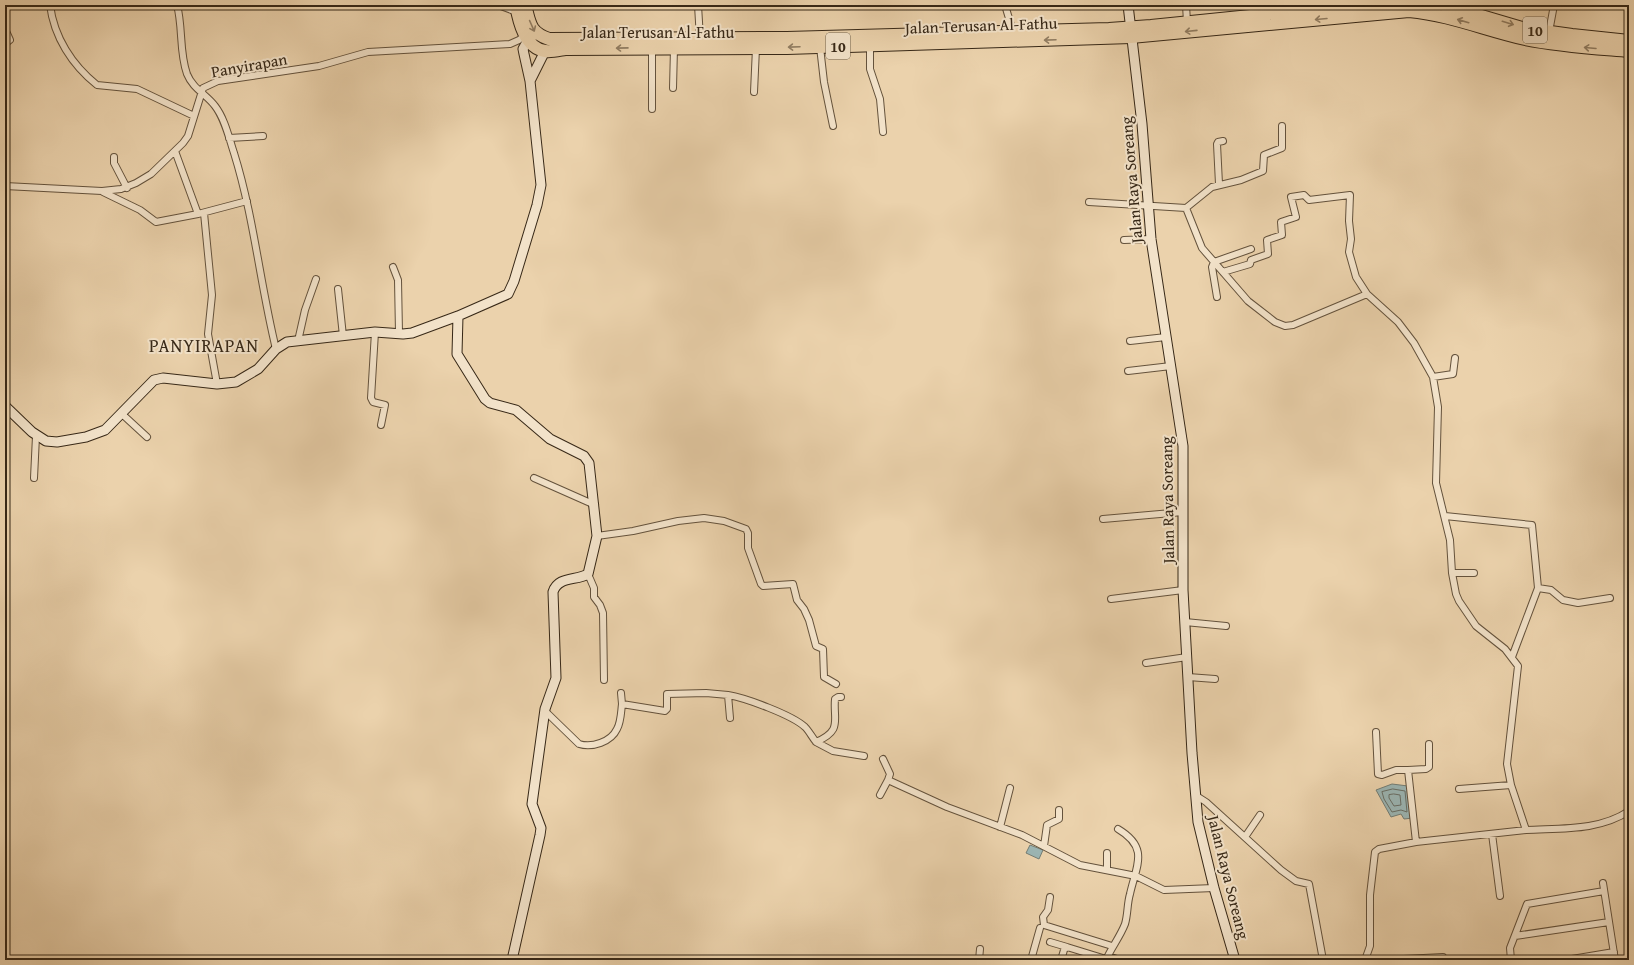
<svg xmlns="http://www.w3.org/2000/svg" width="1634" height="965" font-family="'Gentium Book Plus',serif">
<style>
.water{fill:#9bb5b3;stroke:#737d75}
.lines{fill:none;stroke-linecap:round;stroke-linejoin:round}
.shore{stroke:#696e65;stroke-width:1}
.street-casing{stroke:#64523c;stroke-width:8}
.secondary-casing{stroke:#372817;stroke-width:11}
.highway-casing{stroke:#372817;stroke-width:14}
.street{stroke:#f2e2c9;stroke-width:6}
.secondary{stroke:#f2e2c9;stroke-width:9}
.highway{stroke:#ebd2ac;stroke-width:12}
.oneway{stroke:#917d62}
.labels{text-anchor:middle;dominant-baseline:central;stroke-width:4;stroke-linejoin:round;paint-order:stroke}
.shield{fill:#f2e2c9;stroke:#6f604c;stroke-width:1}
.shield-label{font-size:15px;font-weight:bold;fill:#372817}
.street-label{font-size:16px;fill:#372817;stroke:#f2e2c9}
.quarter-label{font-size:18px;letter-spacing:1px;fill:#372817;stroke:#f2e2c9}
</style>
<rect width="100%" height="100%" fill="#ebd2ac"/>
<filter id="stains"><feTurbulence type="fractalNoise" baseFrequency=".005" numOctaves="4"/><feColorMatrix values="0 0 0 0 .2 0 0 0 0 .09 0 0 0 0 .02 0 0 0 .5 -.17"/></filter>
<radialGradient id="worn" r=".72"><stop offset=".6" stop-color="#630" stop-opacity="0"/><stop offset="1" stop-color="#630" stop-opacity=".3"/></radialGradient>
<path class="water" d="M1392 784 1408 786 1413 818 1404 819 1401 814 1391 817 1376 790Z
M1030 845 1043 850 1039 859 1026 853Z"/>
<g class="lines">
<path class="shore" d="M1393 789 1405 791 1407 812 1401 810 1392 812 1384 799 1382 792Z
M1394 794 1400 795 1401 805 1394 806 1389 798V795Z"/>
<g class="street-casing">
<path id="street" d="M50 5C54 37 72 65 97 85L137 89 194 116
M177 5C183 27 179 52 187 74 193 89 206 94 215 106 225 119 229 138 234 153 254 217 260 284 276 349
M498 5 517 12
M698 5 700 39
M1005 5 1013 32
M1186 5 1187 22
M5 29 10 40 5 44
M1549 32 1554 5
M870 45V69L880 99 883 132
M820 47 824 82 833 126
M652 48V109
M673 88 674 48
M754 92 756 48
M229 138 263 136
M175 151 198 214 247 201
M114 157V163L127 188
M1219 184 1217 144 1218 142 1223 141
M5 186 102 191 121 189 136 183 151 174 183 143 188 136 203 88 218 81 319 66 368 52 510 44 519 40 525 35
M103 192 140 210 156 222 198 214
M1089 202 1186 208 1202 248 1248 301 1275 322 1285 326 1293 325 1367 294
M1186 208 1212 187 1241 180 1263 171 1264 155 1282 148V126
M204 213 212 295 208 334 217 384
M1124 240 1151 239
M393 267 398 280 399 333
M1223 272 1250 264 1251 260 1268 254 1267 240 1282 235 1281 222 1296 217 1291 197 1304 195 1309 200 1350 195 1349 221 1351 239 1349 252 1356 277 1367 294 1398 322 1414 343 1433 377 1438 407 1436 483 1450 540 1452 573 1456 594 1459 601 1476 626 1505 649 1518 666 1507 764 1511 785 1526 830 1416 842 1379 849 1375 852 1370 895V946L1365 960
M338 289 343 336
M1217 297 1212 267 1214 262 1251 249
M375 332 371 398 373 402 385 405 381 425
M298 341 305 310 316 279
M1130 341 1166 337
M1128 371 1171 366
M1433 377 1453 374 1455 358
M122 414 147 437
M34 478 36 436
M534 478 595 505
M1445 516 1532 525 1538 588
M1103 519 1183 512
M597 536 633 531 678 521 704 518 724 521 746 529 748 533V548L761 584 763 586 793 584 797 600 804 609 809 620 816 646 823 649 824 677 836 684
M1452 573H1474
M588 574 594 588V597L600 605 603 613 604 680
M1111 599 1183 590
M1185 622 1226 626
M1512 657 1538 588 1551 590 1563 600 1578 603 1610 598
M1146 663 1187 657
M1188 677 1215 679
M621 693 622 704
M728 695C746 698 792 715 805 727 809 731 812 737 816 742 843 730 833 721 835 699L838 697H841
M545 711 579 744C592 748 611 742 617 729 621 722 621 712 622 704L665 711 667 709V694L706 693 728 695 730 718
M1376 732 1378 774 1382 775 1396 770H1408
M816 742 833 751 864 756
M883 759 890 774 888 780
M1459 789 1511 785
M880 795 888 780 947 807 1022 835 1080 865 1136 876 1164 890 1214 888
M1195 795 1206 802 1281 870 1296 881 1309 884 1323 960
M1000 827 1010 788
M1526 830C1561 828 1599 831 1629 811
M1492 834 1500 896
M1245 837 1260 815
M1416 842 1408 770 1426 769 1429 767V744
M1044 846 1047 825 1059 819V810
M1107 869V853
M1603 883 1615 960
M1050 897 1048 910 1043 917 1044 925 1112 946
M1515 936 1609 922
M1050 942 1067 947
M1108 956 1120 960
M979 960 980 949
M1031 960 1040 928
M1061 960 1064 950 1067 947 1106 959
M1106 960C1111 948 1120 937 1125 924 1128 914 1127 904 1130 894 1136 866 1150 848 1118 829
M1384 960 1443 957
M1511 960 1510 948 1527 904 1604 891
M1566 960 1614 952"/>
</g>
<g class="secondary-casing">
<path id="secondary" d="M1128 5 1142 124 1151 239 1183 446V590L1192 753 1198 822 1214 888 1235 960
M530 81 545 51
M458 316 457 354 485 399 490 403 516 410 550 439 584 456 589 463 597 536 588 574C576 581 558 576 553 592L556 678 545 709 532 804 541 828 540 835 512 960
M5 406 32 432 46 441 57 442 86 437 105 430 154 380 163 378 217 384 236 382 258 369 276 349 287 342 375 332 403 334 412 333 458 316 508 294 514 281 537 205 541 185 530 81 524 54 523 49 528 40"/>
</g>
<g class="highway-casing">
<path id="highway" d="M516 5C519 22 525 48 545 51 551 52 559 50 565 49L787 48 1131 37 1409 11C1451 15 1485 30 1525 39 1559 46 1594 48 1629 51
M525 5C530 23 529 32 549 39L787 38 1109 29 1151 26 1359 5
M1444 5 1522 28 1572 35 1629 41"/>
</g>
<use href="#street" class="street"/>
<use href="#secondary" class="secondary"/>
<use href="#highway" class="highway"/>
</g>
<defs><path id="oneway-shaft" d="M-6 0H5M1.5-3L5.5 0L1.5 3" fill="none" stroke-width="1.6" stroke-linecap="round" stroke-linejoin="round"/></defs>
<g class="oneway">
<use href="#oneway-shaft" transform="translate(1321 19) rotate(175)"/>
<use href="#oneway-shaft" transform="translate(1463 21) rotate(-164)"/>
<use href="#oneway-shaft" transform="translate(1508 23) rotate(17)"/>
<use href="#oneway-shaft" transform="translate(532 26) rotate(66)"/>
<use href="#oneway-shaft" transform="translate(1191 31) rotate(174)"/>
<use href="#oneway-shaft" transform="translate(1050 40) rotate(178)"/>
<use href="#oneway-shaft" transform="translate(794 47) rotate(178)"/>
<use href="#oneway-shaft" transform="translate(622 48) rotate(179)"/>
<use href="#oneway-shaft" transform="translate(1590 48) rotate(-175)"/>
</g>
<g class="labels">
<g class="shield">
<rect x="1523" y="17" width="24" height="26" rx="3"/>
<rect x="826" y="33" width="24" height="26" rx="3"/>
</g>
<g class="shield-label">
<text x="1535" y="30">10</text>
<text x="838" y="46">10</text>
</g>
<g class="street-label">
<text transform="translate(981 25) rotate(-2)">Jalan Terusan Al-Fathu</text>
<text x="658" y="32">Jalan Terusan Al-Fathu</text>
<text transform="translate(249 65) rotate(-10)">Panyirapan</text>
<text transform="translate(1131 180) rotate(-95)">Jalan Raya Soreang</text>
<text transform="translate(1167 500) rotate(-91)">Jalan Raya Soreang</text>
<text transform="translate(1229 877) rotate(76)">Jalan Raya Soreang</text>
</g>
<g class="quarter-label">
<text x="204" y="345">PANYIRAPAN</text>
</g>
</g>
<rect width="1634" height="965" fill="none" stroke="#ebd2ac" stroke-width="20"/>
<rect x="6" y="6" width="1622" height="953" fill="none" stroke="#372817" stroke-width="2"/>
<rect x="10" y="10" width="1614" height="945" fill="none" stroke="#372817"/>
<rect width="100%" height="100%" filter="url(#stains)"/>
<rect width="100%" height="100%" fill="url(#worn)"/>
</svg>
